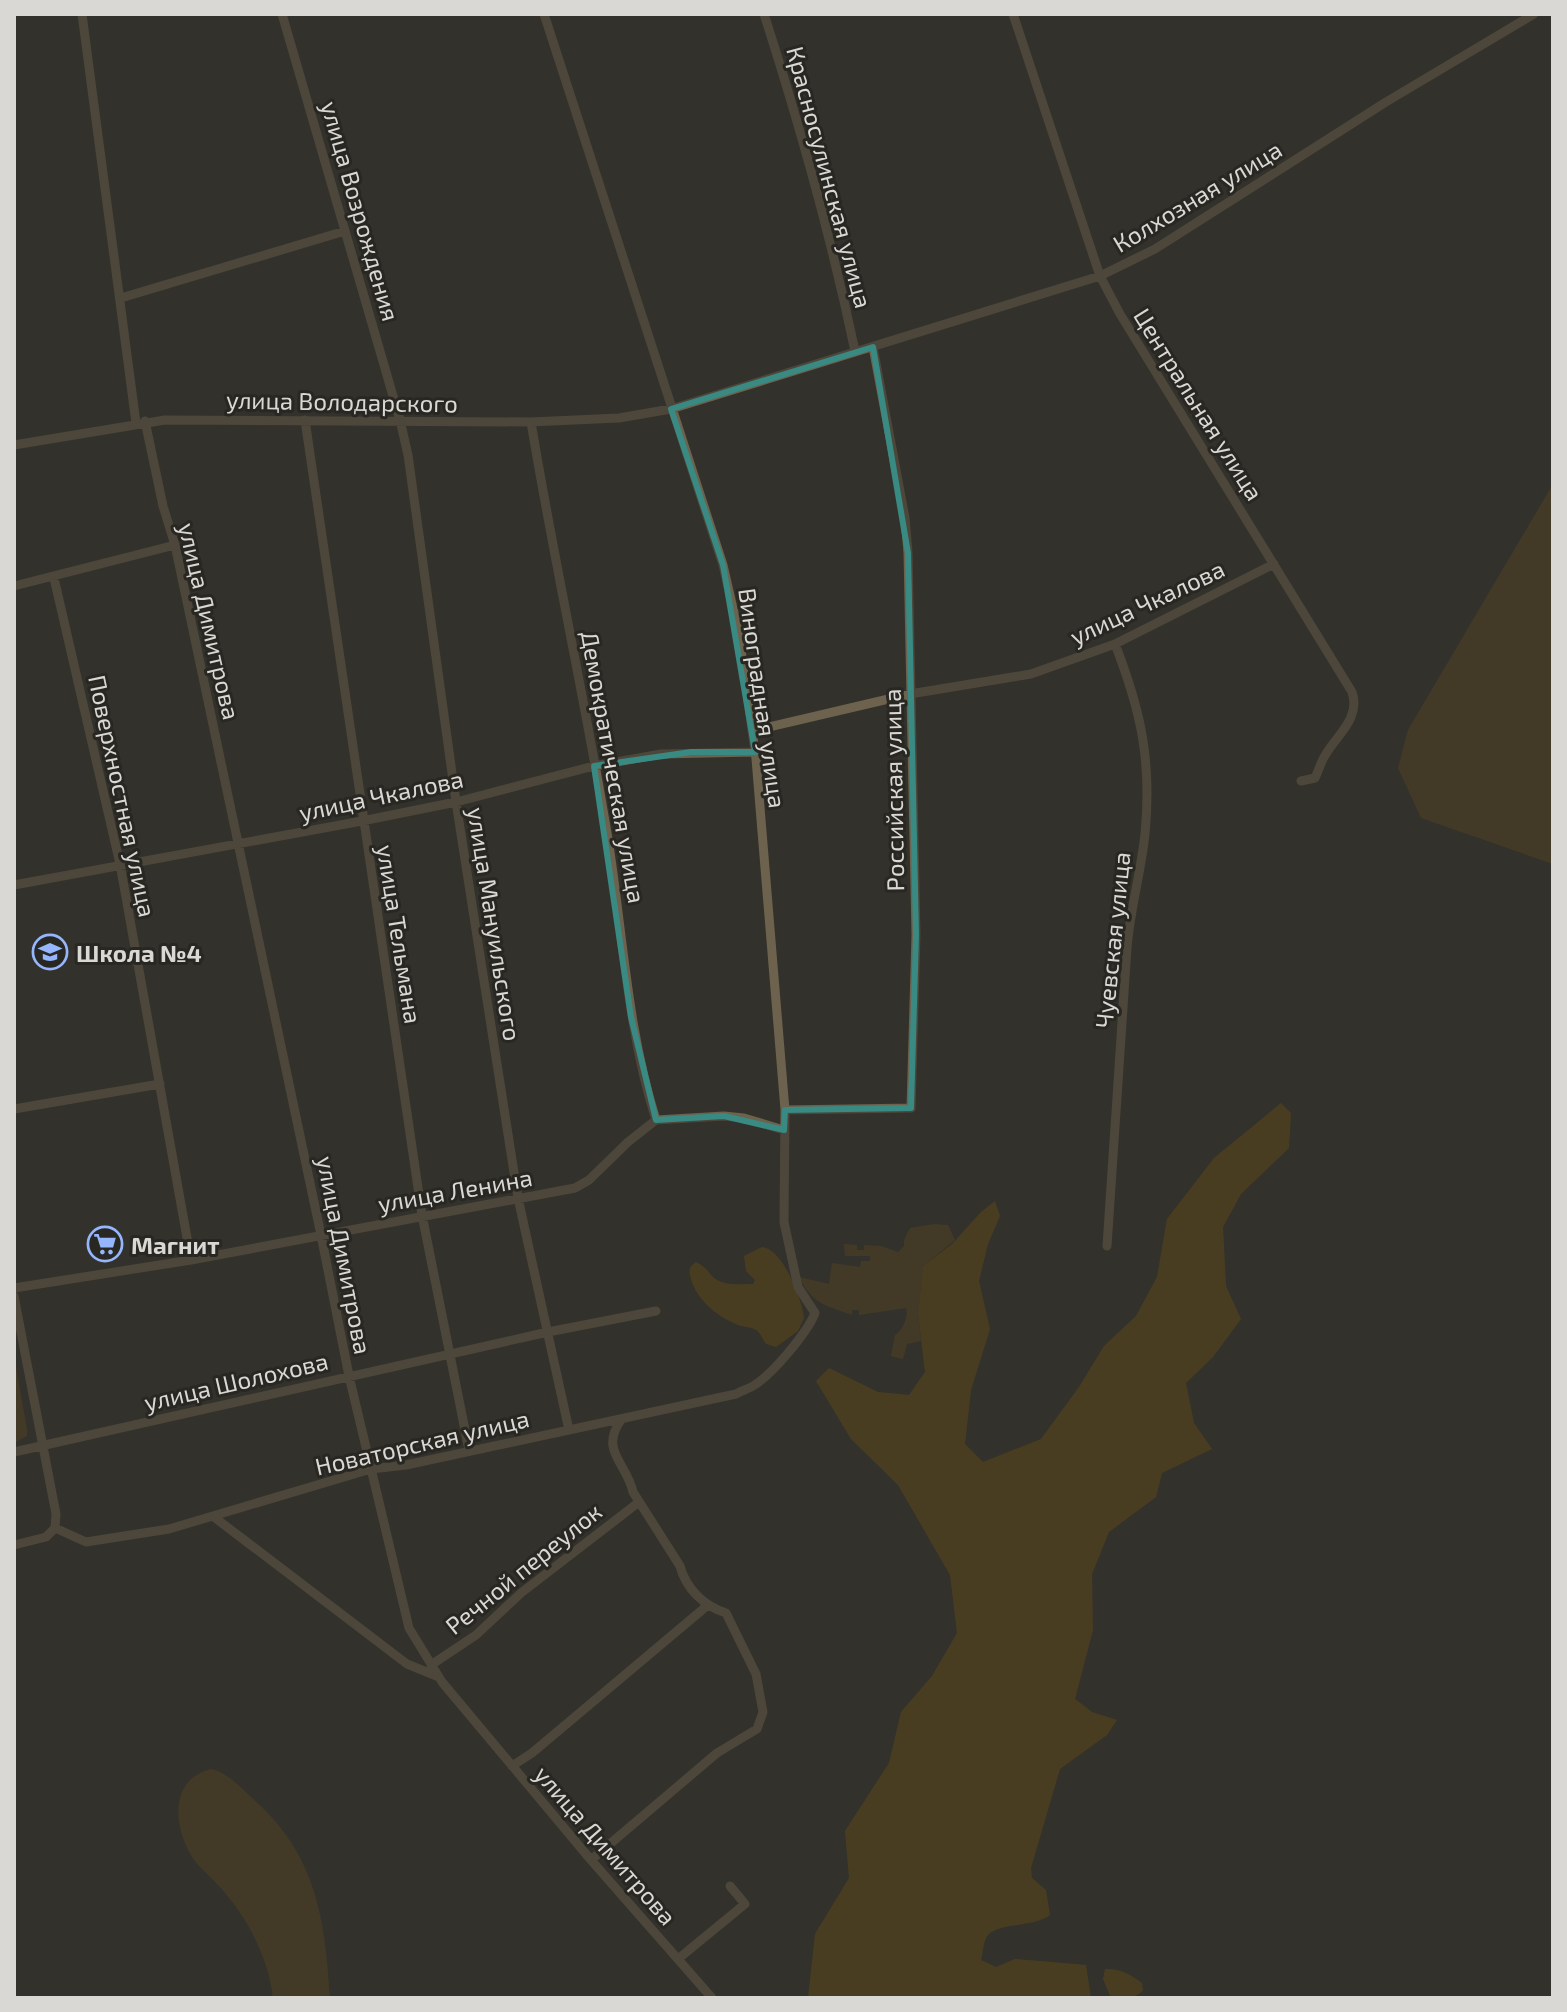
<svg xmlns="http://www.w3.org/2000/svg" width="1567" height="2012" font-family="'Exo 2',sans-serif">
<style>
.green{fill:#564623}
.water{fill:#654d16}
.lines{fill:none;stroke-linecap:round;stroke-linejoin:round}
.minor{stroke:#6c624d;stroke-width:9}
.marked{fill:none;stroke:#388a83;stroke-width:6;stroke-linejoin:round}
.labels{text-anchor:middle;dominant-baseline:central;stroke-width:6;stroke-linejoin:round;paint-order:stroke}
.street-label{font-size:24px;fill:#dad8d5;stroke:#292722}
.poi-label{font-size:24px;font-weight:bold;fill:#dad8d5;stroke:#292722;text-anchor:start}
</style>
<rect width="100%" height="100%" fill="#33312b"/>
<path class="green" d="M1553 484V864L1421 818 1398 768 1408 730Z
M934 1224 948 1225 955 1240 923 1266 918 1314 921 1341 907 1344 903 1359 891 1356 895 1335C902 1331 909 1317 906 1308L859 1315V1310H852V1315C826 1305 813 1305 799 1277L829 1284 832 1263 860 1267 861 1261H870V1256H845L844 1244 857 1245V1250H864V1245L881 1246 898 1252 904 1246V1240L910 1228Z
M14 1356 27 1429V1436L14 1443Z
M211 1769C228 1773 239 1786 251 1797 316 1853 325 1918 330 1998H273C270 1972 260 1945 246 1922 238 1909 227 1894 216 1883 208 1874 197 1866 191 1855 173 1824 170 1779 211 1769Z"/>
<path class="water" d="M1281 1103 1291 1113 1289 1148 1241 1194 1223 1227 1226 1286 1241 1319 1213 1357 1186 1383 1194 1423 1212 1449 1162 1473 1156 1497 1109 1532 1092 1574 1093 1630 1075 1699 1092 1712 1117 1720 1107 1735 1060 1769 1031 1868 1032 1878 1046 1890 1050 1915C1034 1927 999 1923 988 1935 983 1941 983 1953 981 1960L996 1967 1015 1959 1086 1965 1091 1998H808L815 1934 849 1878 845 1831 889 1763 901 1712 932 1676 957 1633 950 1575 898 1485 851 1439 816 1381 829 1368 878 1392 909 1395 925 1372 918 1314 923 1266 952 1244 981 1212 995 1201 1000 1216 988 1244 979 1281 990 1329 971 1390 965 1444 983 1462 1041 1439 1079 1387 1104 1346 1136 1316 1157 1277 1167 1219 1214 1158Z
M762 1247C783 1249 802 1299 804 1318L798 1331 776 1347 766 1344C762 1338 760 1331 754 1329 753 1328 742 1326 741 1326 719 1318 697 1301 691 1279 689 1270 688 1268 696 1262 704 1266 706 1269 712 1276 723 1287 738 1284 753 1284L755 1280 746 1271 744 1256Z
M1105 1969C1120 1968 1131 1975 1142 1983L1143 1990C1135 2000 1123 1998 1111 1998L1103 1979Z"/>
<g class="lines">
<path class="minor" d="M82 14 136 423
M282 14 400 420 408 455 456 802 518 1198 569 1430
M764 14C800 126 831 237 855 351
M1013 14 1100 276 1120 314 1352 692C1361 718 1337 735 1326 754 1321 761 1319 770 1315 778L1301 781
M121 298 345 231
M305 420 422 1215 469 1450
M145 421 163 506 175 545 321 1235 349 1376 409 1628 442 1682 591 1860 712 1998
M531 422C554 561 585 700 608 839 623 933 627 1029 656 1120
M14 445 165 420 531 422 619 418 671 409 1100 276 1155 249 1386 102 1534 14
M54 578 120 864 191 1260
M14 586 175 545
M752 731 910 694 1031 674 1115 644 1274 564
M14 885 362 821 456 802 594 766 661 754 755 752
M14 1109 160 1084
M785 1110 911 1108 916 935 908 553 905 518 873 347
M1107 1246C1114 1147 1120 1047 1127 948 1130 910 1141 872 1145 834 1152 761 1141 711 1115 644
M14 1288 191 1260 575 1188 589 1180 628 1142 656 1120 724 1116 744 1118 784 1130
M14 1296 56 1514 55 1528
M14 1452 548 1332 656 1311
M214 1517 407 1664 439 1677
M55 1528 86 1542 169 1529 371 1469 406 1465 736 1394C741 1391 748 1389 753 1386 772 1375 807 1333 815 1313L798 1287 784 1222 785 1110 756 759 739 635 723 565 544 14
M14 1545 46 1537 55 1528
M431 1665 476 1635 521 1593 639 1502
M512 1766 532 1753 708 1605
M591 1860 717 1753 757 1729 763 1712 756 1674 726 1613C704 1606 686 1589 680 1566L633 1492C627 1463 599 1451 621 1420
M678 1959 745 1904 730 1886"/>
</g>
<path d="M0 0H1567V2012H0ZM873 347 908 553 916 935 911 1108 785 1110 784 1130 724 1116 656 1120 631 1017 594 766 691 752H755L723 565 671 409Z" fill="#33312b" fill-opacity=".55" fill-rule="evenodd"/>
<path class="marked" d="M873 347 908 553 916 935 911 1108 785 1110 784 1130 724 1116 656 1120 631 1017 594 766 691 752H755L723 565 671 409Z"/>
<defs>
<g id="school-ring" transform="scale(1.8)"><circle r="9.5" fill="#292722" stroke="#95b6fd" stroke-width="1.5"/><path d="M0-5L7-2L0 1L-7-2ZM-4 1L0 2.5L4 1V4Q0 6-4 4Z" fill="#95b6fd"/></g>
<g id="supermarket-ring" transform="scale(1.8)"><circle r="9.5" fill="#292722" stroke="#95b6fd" stroke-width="1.5"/><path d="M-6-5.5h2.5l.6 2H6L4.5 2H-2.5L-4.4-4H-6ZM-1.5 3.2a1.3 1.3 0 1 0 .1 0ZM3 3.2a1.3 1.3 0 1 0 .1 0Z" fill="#95b6fd"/></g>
</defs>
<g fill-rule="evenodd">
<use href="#school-ring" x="50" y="952"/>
<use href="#supermarket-ring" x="105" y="1244"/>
</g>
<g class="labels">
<g class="street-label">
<text transform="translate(830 177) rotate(75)">Красносулинская улица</text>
<text transform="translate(1197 196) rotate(-31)">Колхозная улица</text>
<text transform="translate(361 211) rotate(74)">улица Возрождения</text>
<text transform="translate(342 401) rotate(1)">улица Володарского</text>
<text transform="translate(1199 404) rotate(58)">Центральная улица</text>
<text transform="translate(1147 602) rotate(-25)">улица Чкалова</text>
<text transform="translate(210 621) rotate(77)">улица Димитрова</text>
<text transform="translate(763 698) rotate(82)">Виноградная улица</text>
<text transform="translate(614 767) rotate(80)">Демократическая улица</text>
<text transform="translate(893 790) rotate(-91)">Российская улица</text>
<text transform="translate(381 795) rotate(-12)">улица Чкалова</text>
<text transform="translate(123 796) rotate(78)">Поверхностная улица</text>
<text transform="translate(495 924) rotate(81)">улица Мануильского</text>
<text transform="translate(400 934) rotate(81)">улица Тельмана</text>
<text transform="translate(1112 940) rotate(-84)">Чуевская улица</text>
<text transform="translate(455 1190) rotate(-10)">улица Ленина</text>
<text transform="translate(345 1255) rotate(79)">улица Димитрова</text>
<text transform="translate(236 1381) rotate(-13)">улица Шолохова</text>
<text transform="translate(422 1442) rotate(-13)">Новаторская улица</text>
<text transform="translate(523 1568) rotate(-39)">Речной переулок</text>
<text transform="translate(606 1845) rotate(49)">улица Димитрова</text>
</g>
<g class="poi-label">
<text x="76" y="952">Школа №4</text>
<text x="131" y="1244">Магнит</text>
</g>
</g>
<rect width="1567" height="2012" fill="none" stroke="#dad8d5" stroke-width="32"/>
</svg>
